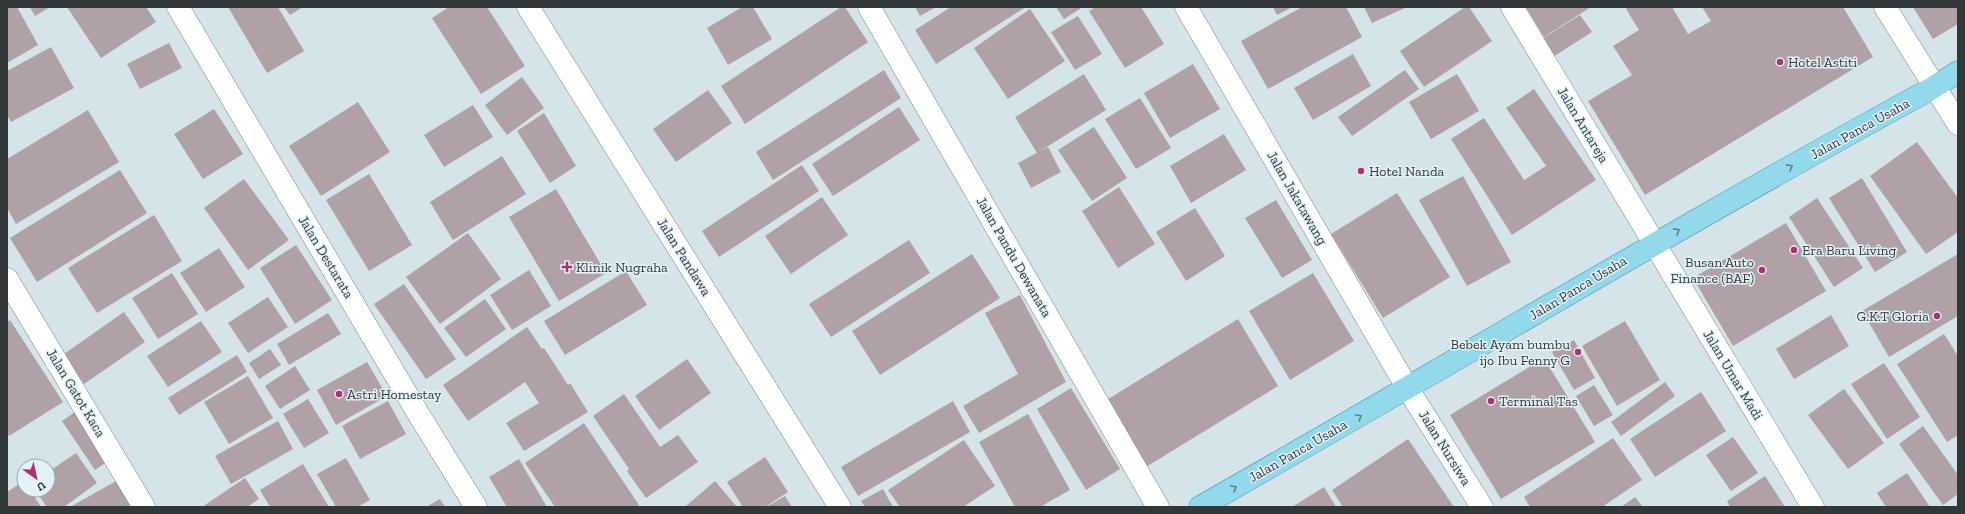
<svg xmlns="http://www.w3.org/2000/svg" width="1965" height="514" font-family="'Zilla Slab',serif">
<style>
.building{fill:#afa1a6}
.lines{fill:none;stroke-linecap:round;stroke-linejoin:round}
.minor-casing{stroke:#7b898e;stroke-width:23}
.major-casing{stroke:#4190a6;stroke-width:23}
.minor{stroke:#fff;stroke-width:22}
.major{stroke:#92d9ec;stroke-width:22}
.oneway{stroke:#5d808a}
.poi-dot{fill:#b22e75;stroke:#e2f2f7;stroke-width:1.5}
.labels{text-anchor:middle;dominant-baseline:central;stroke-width:3;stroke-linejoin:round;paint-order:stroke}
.poi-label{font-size:14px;fill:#32383a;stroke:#e2f2f7;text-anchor:start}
.street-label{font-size:14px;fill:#32383a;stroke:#e2f2f7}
</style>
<rect width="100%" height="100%" fill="#d5e4e9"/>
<path class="building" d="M7 7H17L38 45 7 63Z
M30 7H50L35 16Z
M67 7H146L156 22 101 58Z
M228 7H278L304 51 267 73Z
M284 7H303L290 15Z
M449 7H487L525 66 481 94 432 18Z
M742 7H753L772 39 728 65 707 28Z
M841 7H845L868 42 745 124 721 86Z
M915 7H936L920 16Z
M951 7H1026L936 64 915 30Z
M1056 7H1083L1064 19Z
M1096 7H1141L1164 44 1125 68 1089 11Z
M1273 7H1292L1277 15Z
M1302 7H1346L1362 37 1268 89 1241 41Z
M1364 7H1407L1372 23Z
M1465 7H1469L1492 41 1424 87 1400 51Z
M1528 7H1591L1544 37 1526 8Z
M1629 7H1672L1688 34 1711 21 1702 7H1843L1873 57 1645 195 1588 101 1632 75 1613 46 1639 30 1626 9Z
M1913 7H1958V24L1933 39Z
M1030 9 1065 61 1008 99 974 48Z
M1580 15 1592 32 1548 60 1537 42Z
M1078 16 1102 54 1075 70 1051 32Z
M169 43 182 68 140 89 127 64Z
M51 47 74 88 11 122 7 115V71Z
M1353 54 1371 86 1313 120 1294 88Z
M1193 64 1220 109 1170 138 1144 93Z
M884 70 901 98 773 180 756 152Z
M1405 70 1419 89 1352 136 1338 117Z
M1084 74 1106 110 1037 153 1015 117Z
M1457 74 1479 111 1431 139 1409 102Z
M522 77 544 108 507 135 485 105Z
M1534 89 1596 180 1512 235 1451 139 1484 118 1524 180 1546 166 1506 108Z
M708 90 732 123 676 162 653 129Z
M1140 98 1171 148 1136 169 1105 119Z
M358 102 390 152 321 196 289 146Z
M473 105 493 137 444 167 424 135Z
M899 107 920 140 833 196 812 164Z
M214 109 243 154 203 179 174 134Z
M88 110 119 162 16 224 7 208V159Z
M544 113 576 166 550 183 517 131Z
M1094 127 1127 178 1092 201 1058 150Z
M1224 134 1246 170 1191 203 1170 166Z
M1917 142 1958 198V232L1926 254 1870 176Z
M1048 147 1061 172 1031 188 1018 163Z
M502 156 526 194 453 240 430 202Z
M802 165 819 191 719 257 702 231Z
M120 170 147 213 37 282 10 238Z
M369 174 412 245 369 271 326 200Z
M1463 176 1511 262 1467 286 1419 200Z
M1862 178 1907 252 1875 272 1829 198Z
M244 179 289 240 248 270 204 208Z
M1119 187 1155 244 1118 268 1082 211Z
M556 189 606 273 559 301 509 217Z
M1397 193 1450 277 1383 318 1331 234Z
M822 197 848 235 791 274 765 236Z
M1817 198 1863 268 1834 287 1789 217Z
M1276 200 1312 260 1282 278 1245 218Z
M1195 208 1225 256 1186 281 1156 232Z
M154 215 182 261 97 313 68 268Z
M1786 223 1826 291 1733 346 1693 278Z
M468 233 501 279 440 324 406 277Z
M909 240 930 273 831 337 809 304Z
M296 245 332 300 295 324 260 268Z
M219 248 245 287 206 312 180 273Z
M972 254 1000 298 880 375 852 331Z
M1958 254V316L1889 357 1862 311Z
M529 270 551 306 512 330 490 295Z
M626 271 647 305 565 355 544 321Z
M172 273 198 314 158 339 132 298Z
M1313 273 1354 341 1290 380 1249 311Z
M404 284 456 359 426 379 374 304Z
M1020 295 1066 382 979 433 963 406 1018 374 985 313Z
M268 297 288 327 248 353 228 323Z
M485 299 506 329 466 357 444 328Z
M124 312 145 342 84 384 64 354Z
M328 313 341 334 289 365 277 344Z
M1831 315 1849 346 1794 379 1776 349Z
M1238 319 1278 386 1146 467 1105 401Z
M10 320 63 402 9 436 7 432V322Z
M201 321 222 352 168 387 147 356Z
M1625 321 1660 380 1617 406 1582 346Z
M527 327 542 349 544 348 568 385 570 383 588 412 524 451 506 423 539 403 525 382 468 421 443 385Z
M1944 334 1958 356V435L1947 442 1897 364Z
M1574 340 1595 378 1574 390 1552 352Z
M270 349 281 365 259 379 249 363Z
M237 355 247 372 179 415 168 398Z
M1544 358 1595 442 1501 499 1450 415Z
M687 359 711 393 659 430 635 396Z
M367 362 387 396 336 425 317 390Z
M1884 363 1920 417 1887 439 1851 384Z
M295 366 310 390 280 409 265 386Z
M248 376 273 418 229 444 204 402Z
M1665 382 1675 396 1621 436 1611 422Z
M1594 385 1613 415 1594 426 1576 396Z
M1071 388 1120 469 1086 490 1037 409Z
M1844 389 1884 443 1848 469 1808 415Z
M1701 392 1726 431 1655 477 1630 439Z
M624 394 660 447 678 435 698 462 646 498 627 471 629 469 593 416Z
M308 399 329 433 304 448 283 414Z
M388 401 406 434 360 459 342 426Z
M953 401 970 432 858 496 841 467Z
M78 410 111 459 95 470 62 421Z
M1028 414 1070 490 1040 507H1015L979 442Z
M278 421 293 449 231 484 215 456Z
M584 423 639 505 637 507H555L525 463Z
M1923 426 1958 475V494L1943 505 1899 444Z
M1733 437 1758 473 1731 491 1706 455Z
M1613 438 1642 480 1602 507H1530L1524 497Z
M1408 439 1454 507H1343L1332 490Z
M964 440 995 486 963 507H900L888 490Z
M76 453 97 483 64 507H47L35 490H48V472Z
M765 457 788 492 765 507H743L727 482Z
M346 458 370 500 357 507H336L317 474Z
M519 459 547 507H507L489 477Z
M303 464 329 507H270L260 490Z
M1907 473 1930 507H1886L1877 493Z
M1765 476 1785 507H1730L1727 501Z
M245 478 259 499 247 507H202Z
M118 480 133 507H70Z
M24 481V490H30L41 507H7V492Z
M715 481 737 507H687L686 506Z
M1324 487 1336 507H1292Z
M883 489 893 507H865L861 501Z
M785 496 792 507H766Z
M1635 497 1643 507H1621Z
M440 499 445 507H426Z"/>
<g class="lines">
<g class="minor-casing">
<path id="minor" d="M178 7 419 415 476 507
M528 7 840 507
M869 7 1158 507
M1186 7 1408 389 1482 507
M1512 7 1813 507
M1885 7 1958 124
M7 279 144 507"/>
</g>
<g class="major-casing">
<path id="major" d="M1200 507C1443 369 1683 224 1929 90L1958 72"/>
</g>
<use href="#minor" class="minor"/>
<use href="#major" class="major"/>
</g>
<defs><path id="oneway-chevron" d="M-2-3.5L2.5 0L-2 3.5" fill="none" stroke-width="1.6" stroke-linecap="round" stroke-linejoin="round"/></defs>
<g class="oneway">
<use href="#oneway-chevron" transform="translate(1790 167) rotate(-29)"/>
<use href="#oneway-chevron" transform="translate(1677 231) rotate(-29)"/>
<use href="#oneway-chevron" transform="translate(1359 417) rotate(-30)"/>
<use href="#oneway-chevron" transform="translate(1234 488) rotate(-30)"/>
</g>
<g class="poi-dot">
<circle cx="1780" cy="62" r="4"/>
<circle cx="1361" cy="171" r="4"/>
<circle cx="1794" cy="250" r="4"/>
<path d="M565 261h4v4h4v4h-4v4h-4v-4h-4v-4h4z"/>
<circle cx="1762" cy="270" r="4"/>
<circle cx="1937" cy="316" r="4"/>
<circle cx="1578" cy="352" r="4"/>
<circle cx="339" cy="394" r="4"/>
<circle cx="1491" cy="401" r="4"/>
</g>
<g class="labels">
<g class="poi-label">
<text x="1788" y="62">Hotel Astiti</text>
<text x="1369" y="171">Hotel Nanda</text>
<text x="1802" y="250">Era Baru Living</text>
<text x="1754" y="262" text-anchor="end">Busan Auto<tspan x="1754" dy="16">Finance (BAF)</tspan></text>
<text x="576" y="267">Klinik Nugraha</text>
<text x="1929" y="316" text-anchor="end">G.K.T Gloria</text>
<text x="1570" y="344" text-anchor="end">Bebek Ayam bumbu<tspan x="1570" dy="16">ijo Ibu Fenny G</tspan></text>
<text x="347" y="394">Astri Homestay</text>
<text x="1499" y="401">Terminal Tas</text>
</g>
<g class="street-label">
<text transform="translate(1583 125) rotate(59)">Jalan Antareja</text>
<text transform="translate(1860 129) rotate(-29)">Jalan Panca Usaha</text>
<text transform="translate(1297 198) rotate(60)">Jalan Jakatawang</text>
<text transform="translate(326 257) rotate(59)">Jalan Destarata</text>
<text transform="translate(684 257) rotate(58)">Jalan Pandawa</text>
<text transform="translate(1014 257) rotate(60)">Jalan Pandu Dewanata</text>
<text transform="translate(1578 288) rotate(-31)">Jalan Panca Usaha</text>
<text transform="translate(1733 375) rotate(59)">Jalan Umar Madi</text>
<text transform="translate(76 393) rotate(59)">Jalan Gatot Kaca</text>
<text transform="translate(1445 448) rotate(58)">Jalan Nursiwa</text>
<text transform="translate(1298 451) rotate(-30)">Jalan Panca Usaha</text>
</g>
</g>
<rect width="1965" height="514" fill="none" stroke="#32383a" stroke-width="16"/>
<g transform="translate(36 478) rotate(147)"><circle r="19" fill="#e2f2f7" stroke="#9ca8ab"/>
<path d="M0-3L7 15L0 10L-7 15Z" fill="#b22e75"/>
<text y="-6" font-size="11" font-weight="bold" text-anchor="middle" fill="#32383a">U</text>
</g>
</svg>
